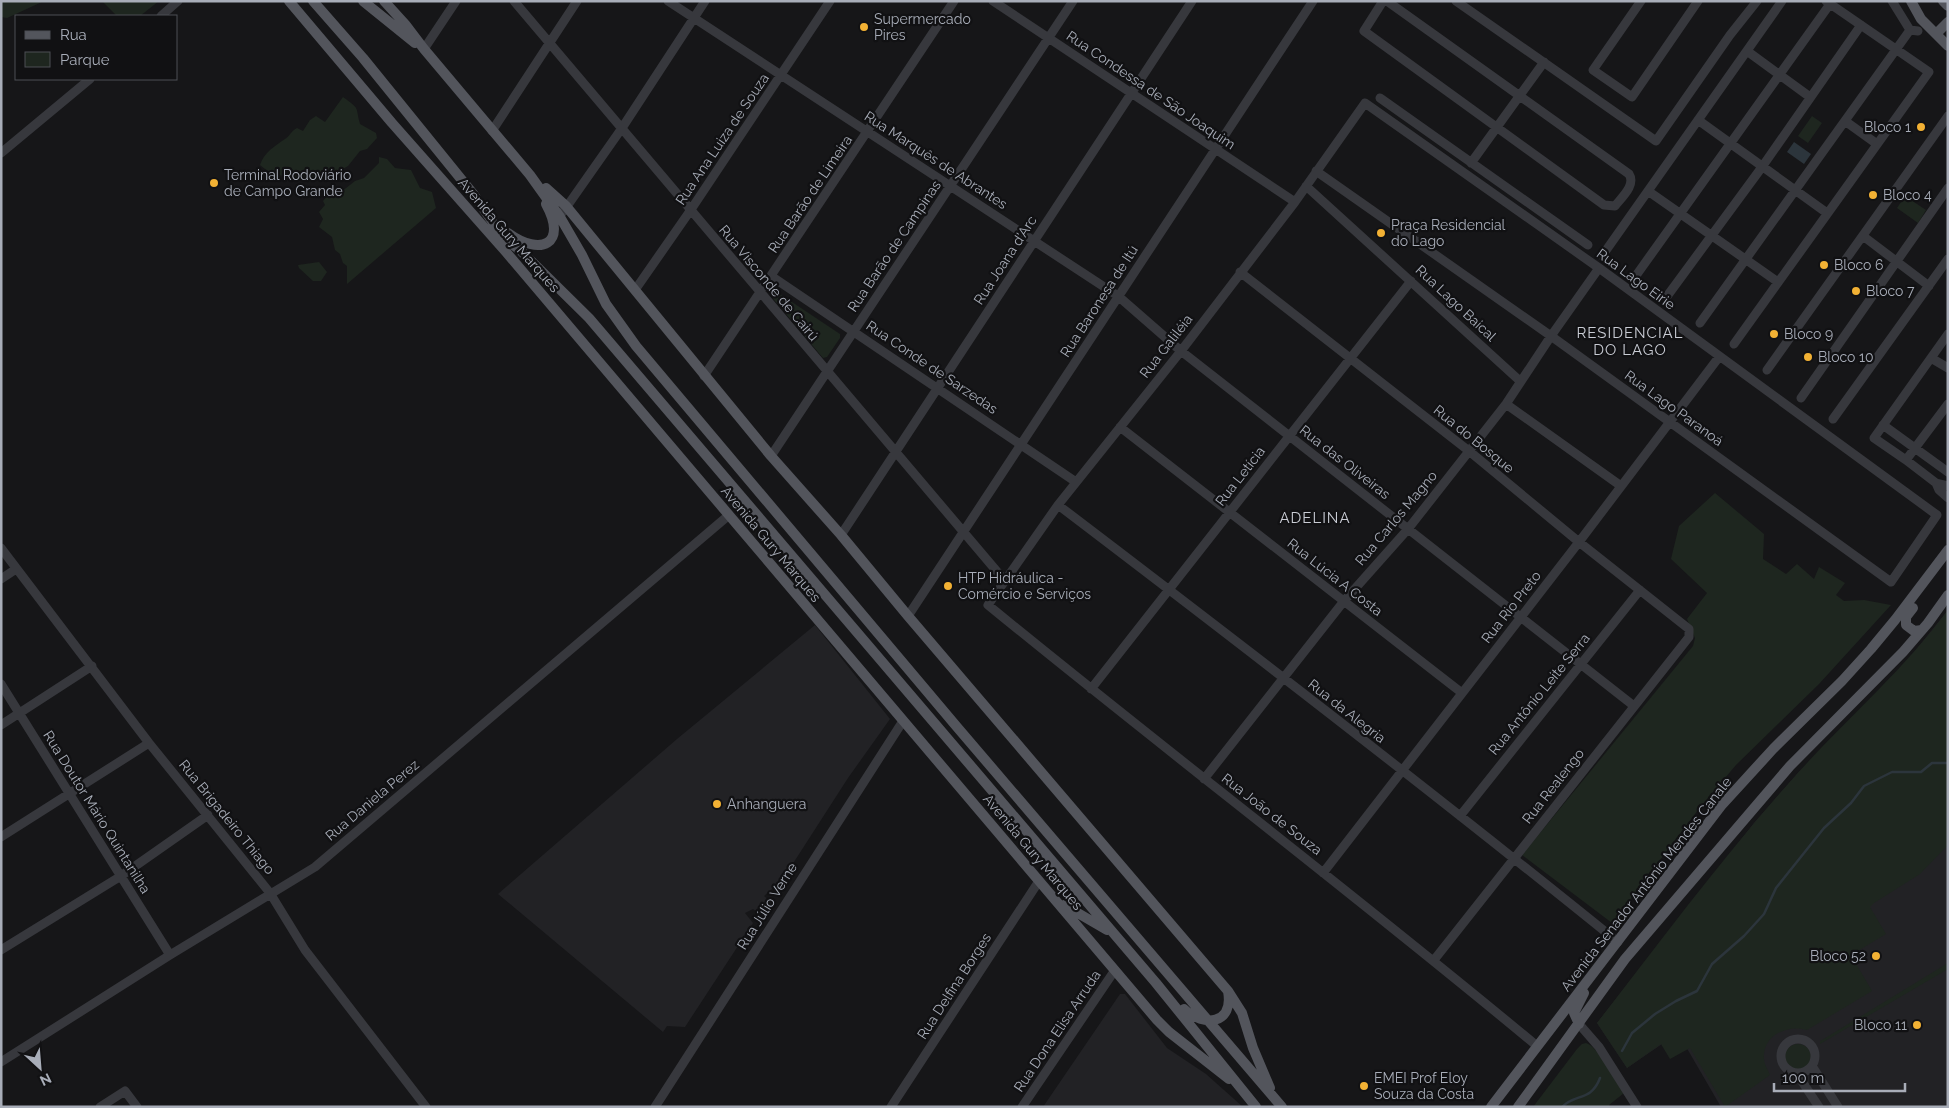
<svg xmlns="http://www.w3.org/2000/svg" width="1949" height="1108" font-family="Raleway,sans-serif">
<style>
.built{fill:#222225}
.green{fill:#1e261f}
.water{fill:#2c353c}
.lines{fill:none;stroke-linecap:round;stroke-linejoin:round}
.stream{stroke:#2c353c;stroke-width:2.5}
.minor{stroke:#37383d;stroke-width:9}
.major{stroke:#53555c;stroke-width:10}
.poi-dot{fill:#f2b134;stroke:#111113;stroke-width:2}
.labels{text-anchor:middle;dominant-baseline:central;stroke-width:4.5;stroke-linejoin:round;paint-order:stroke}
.poi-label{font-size:14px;fill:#a8adb8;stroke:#111113;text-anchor:start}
.street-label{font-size:14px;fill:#a8adb8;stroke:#111113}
.neighbourhood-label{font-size:15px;letter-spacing:1px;fill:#c9ccd4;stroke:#111113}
</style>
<rect width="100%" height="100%" fill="#161618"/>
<path class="built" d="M1948 610V1107H1721L1678 1033 1627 1068 1597 1023 1754 823 1798 773 1903 666Z
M815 625 890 719 848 778 783 879 764 896 772 903 769 912 761 915 753 909 745 913 753 923 685 1027 667 1026 663 1032 498 894 677 739Z
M1120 994H1125L1167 1048 1206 1074 1243 1107H1043Z"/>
<path class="green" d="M1 1H44L7 18 1 17Z
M102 1H159L140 16H117Z
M343 97C361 110 355 106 360 124L376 133 377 138 367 149 360 151 348 166 334 174 318 177 311 182C294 176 274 178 260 165 264 152 275 146 285 139 290 136 291 131 297 128L303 131 310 120 316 116 325 122Z
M1812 116 1822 123 1808 143 1798 136Z
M379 157 387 159 395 168 411 170 420 188 432 192 436 208 347 284V266L343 263 340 254 335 250 332 237 319 227 323 219 319 212 325 205 323 201 331 191 341 192 355 181 364 178 379 163Z
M1905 196 1926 210 1918 223 1897 208Z
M319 262 327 272 321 281H313L299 268 298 265Z
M774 290 840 334V338L827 357 823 358 770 295 771 291Z
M1715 493 1764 534 1763 559 1786 574 1797 564 1814 579 1819 567 1845 583 1836 595 1844 601 1864 600 1891 605 1819 684 1736 765 1698 810 1612 923 1522 855 1693 646 1695 638 1687 619 1707 593 1671 559 1679 526Z
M1948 610V845L1920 874 1874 903 1870 907 1886 934 1851 955 1872 991 1807 1030C1788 1024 1762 1035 1764 1059 1764 1064 1768 1070 1770 1075L1725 1107 1690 1048 1670 1059 1661 1044 1627 1068 1597 1023C1662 939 1725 854 1796 775 1846 719 1902 672 1948 610Z
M1948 963V969L1820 1044V1041L1822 1040Z
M1586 1043C1598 1046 1616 1081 1624 1093L1609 1105V1107H1533L1577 1049 1582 1044Z
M1785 1057a13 13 0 1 1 26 0a13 13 0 1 1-26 0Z"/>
<path class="water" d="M1794 142 1811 154 1804 164 1787 152Z"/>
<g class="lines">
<path class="stream" d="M1622 1051 1632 1033 1655 1014 1676 1001 1697 991 1712 964 1744 936 1764 914 1776 888 1824 828 1851 803 1864 786 1892 772H1921L1932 763H1948
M1562 1107C1575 1093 1591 1102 1600 1078"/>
<path class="minor" d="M514 1 1005 581
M668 1 1118 296 1181 351 1634 706
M993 1 1295 202
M1383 1 1364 31 1604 205 1615 206C1622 197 1636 185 1629 174L1387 1
M1456 1 1656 141 1730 35 1757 1
M1641 1 1593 70 1632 97 1698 1
M1892 1 1910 30 1918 31
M161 16 178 1
M424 49 456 1
M1747 51 1810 97
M1380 98 1588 245
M1698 120 1827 213
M1845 121 1877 144
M492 131 577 1
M1 153 90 79
M1471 163 1544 62
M1316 171 1551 336 1891 582 1937 515 1599 268 1365 103 1295 202 1181 351 1058 505 988 605C1170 754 1357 896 1537 1046
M1306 186 1520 381
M1648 191 1778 282
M563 212 622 128 705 1
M1863 236 1929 286
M1602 256 1782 1
M1240 272 1469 451 1579 542 1689 629V637L1434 960
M771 276 1076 482
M1635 277 1830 4
M635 290 690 211 830 1
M1665 299 1762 167 1861 25
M1700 323 1910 30
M1948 334 1874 438 1906 460 1936 483 1948 486
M1734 344 1929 72 1826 1
M1931 358 1948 368
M1767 370 1948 116
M704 376 954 1
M1801 398 1948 188
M1506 404 1621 486
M1833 419 1948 259
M1883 425 1948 472
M1120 427 1462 693
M771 456 1073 1
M1906 460 1948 404
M1936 483 1939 490 1948 498
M1058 505C1246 648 1434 793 1618 942
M841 535 1192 1
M1 548 149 743 270 893 305 950 426 1107
M1 579 16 569
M908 616 1313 1
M1 684 170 955
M1091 689 1411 281
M1 725 92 666
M1204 779 1344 601 1408 529 1506 404 1551 336 1599 268
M1460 816 1640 590
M1 837 149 743
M1323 873 1579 542 1719 357
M1 950 121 876 208 815
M1579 1024 1599 1047 1637 1107
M1781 1056a17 17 0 1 1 34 0a17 17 0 1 1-34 0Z
M1 1062 170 955 315 867 729 515
M1812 1066 1838 1107
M1797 1074 1819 1107
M100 1107 125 1091 137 1107
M655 1107 903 721
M891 1107 1039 881
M1022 1107 1115 970"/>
<path class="major" d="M289 1 392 123 506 252 1157 1020 1169 1032 1229 1079
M313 1 363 58 474 195 503 237 521 251 589 318 1156 983 1256 1107
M363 1 415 43
M384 1 405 24 424 49 530 175 560 217 582 255 606 304 636 346 957 727 1282 1107
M1911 1 1921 19 1948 46
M1943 1 1948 6
M1936 34 1948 22
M546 188 566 206 771 456 841 535 908 616 1228 991 1242 1013 1253 1048 1270 1088
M508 233C541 257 568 244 546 204
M1913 608 1906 617V625L1914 631 1922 630
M1064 905 1107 930
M1184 1009C1204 1028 1234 1024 1228 991
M1579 1024 1574 1013 1584 993
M1491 1107 1721 806 1773 749 1842 681 1871 649 1895 620 1948 550
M1518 1107 1625 959 1790 766 1903 652 1928 623 1948 595"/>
</g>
<g class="poi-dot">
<circle cx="864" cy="27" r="5"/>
<circle cx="1921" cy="127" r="5"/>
<circle cx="214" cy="183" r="5"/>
<circle cx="1873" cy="195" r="5"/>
<circle cx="1381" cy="233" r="5"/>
<circle cx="1824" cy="265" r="5"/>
<circle cx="1856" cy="291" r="5"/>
<circle cx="1774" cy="334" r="5"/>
<circle cx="1808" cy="357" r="5"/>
<circle cx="948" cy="586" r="5"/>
<circle cx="717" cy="804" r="5"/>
<circle cx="1876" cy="956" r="5"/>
<circle cx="1917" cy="1025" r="5"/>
<circle cx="1364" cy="1086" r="5"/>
</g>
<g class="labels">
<g class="poi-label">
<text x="874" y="19">Supermercado<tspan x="874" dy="16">Pires</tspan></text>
<text x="1911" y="127" text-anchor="end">Bloco 1</text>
<text x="224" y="175">Terminal Rodoviário<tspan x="224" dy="16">de Campo Grande</tspan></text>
<text x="1883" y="195">Bloco 4</text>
<text x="1391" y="225">Praça Residencial<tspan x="1391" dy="16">do Lago</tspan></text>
<text x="1834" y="265">Bloco 6</text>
<text x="1866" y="291">Bloco 7</text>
<text x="1784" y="334">Bloco 9</text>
<text x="1818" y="357">Bloco 10</text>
<text x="958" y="578">HTP Hidráulica -<tspan x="958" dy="16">Comércio e Serviços</tspan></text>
<text x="727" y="804">Anhanguera</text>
<text x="1866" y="956" text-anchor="end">Bloco 52</text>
<text x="1907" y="1025" text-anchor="end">Bloco 11</text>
<text x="1374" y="1078">EMEI Prof Eloy<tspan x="1374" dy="16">Souza da Costa</tspan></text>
</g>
<g class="street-label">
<text transform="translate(1151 90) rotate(34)">Rua Condessa de São Joaquim</text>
<text transform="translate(722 139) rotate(-56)">Rua Ana Luiza de Souza</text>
<text transform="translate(936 160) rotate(33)">Rua Marquês de Abrantes</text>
<text transform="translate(810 194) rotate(-56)">Rua Barão de Limeira</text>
<text transform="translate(509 235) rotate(49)">Avenida Gury Marques</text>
<text transform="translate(894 246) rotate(-56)">Rua Barão de Campinas</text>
<text transform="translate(1005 260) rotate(-57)">Rua Joana d'Arc</text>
<text transform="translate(1636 279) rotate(36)">Rua Lago Eirie</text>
<text transform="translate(769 283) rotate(50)">Rua Visconde de Cairú</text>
<text transform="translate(1099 301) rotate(-57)">Rua Baronesa de Itú</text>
<text transform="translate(1456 303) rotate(43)">Rua Lago Baical</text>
<text transform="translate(1166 346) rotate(-52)">Rua Galiléia</text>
<text transform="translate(932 367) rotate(34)">Rua Conde de Sarzedas</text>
<text transform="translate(1674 408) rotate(36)">Rua Lago Paranoá</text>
<text transform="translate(1474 439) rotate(39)">Rua do Bosque</text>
<text transform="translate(1345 462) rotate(38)">Rua das Oliveiras</text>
<text transform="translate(1240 476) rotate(-52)">Rua Letícia</text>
<text transform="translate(1396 518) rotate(-50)">Rua Carlos Magno</text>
<text transform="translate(771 544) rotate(50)">Avenida Gury Marques</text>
<text transform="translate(1335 577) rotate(38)">Rua Lúcia A Costa</text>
<text transform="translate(1511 607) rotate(-52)">Rua Rio Preto</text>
<text transform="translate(1539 694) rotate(-51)">Rua Antônio Leite Serra</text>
<text transform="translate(1347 711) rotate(38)">Rua da Alegria</text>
<text transform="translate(1553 786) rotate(-52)">Rua Realengo</text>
<text transform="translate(372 800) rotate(-40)">Rua Daniela Perez</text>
<text transform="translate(97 812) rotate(58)">Rua Doutor Mário Quintanilha</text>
<text transform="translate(1272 814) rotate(38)">Rua João de Souza</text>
<text transform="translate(227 817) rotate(51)">Rua Brigadeiro Thiago</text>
<text transform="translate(1033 852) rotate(50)">Avenida Gury Marques</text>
<text transform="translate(1646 884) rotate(-52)">Avenida Senador Antônio Mendes Canale</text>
<text transform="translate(767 906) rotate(-58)">Rua Júlio Verne</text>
<text transform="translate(954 986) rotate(-57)">Rua Delfina Borges</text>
<text transform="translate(1057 1031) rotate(-56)">Rua Dona Elisa Arruda</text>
</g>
<g class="neighbourhood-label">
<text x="1630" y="333">RESIDENCIAL<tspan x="1630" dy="17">DO LAGO</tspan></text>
<text x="1315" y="518">ADELINA</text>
</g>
</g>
<rect width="1949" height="1108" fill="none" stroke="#a8adb8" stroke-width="5"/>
<rect x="15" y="15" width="162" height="65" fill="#111113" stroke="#4d4f55"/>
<rect x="25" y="31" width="25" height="8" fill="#53555c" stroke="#4d4f55"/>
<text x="60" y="40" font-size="15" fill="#a8adb8">Rua</text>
<rect x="25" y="52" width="25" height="15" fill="#1e261f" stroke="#4d4f55"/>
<text x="60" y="65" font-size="15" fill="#a8adb8">Parque</text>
<g transform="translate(40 1068) rotate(154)" stroke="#111113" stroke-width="4" paint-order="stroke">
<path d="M0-4L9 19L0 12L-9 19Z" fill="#a8adb8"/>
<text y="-8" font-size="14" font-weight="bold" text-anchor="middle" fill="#a8adb8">N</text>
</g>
<path d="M1774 1083v8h131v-8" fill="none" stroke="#a8adb8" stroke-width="2.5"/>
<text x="1782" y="1083" font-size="15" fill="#a8adb8" stroke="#111113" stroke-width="4" paint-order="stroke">100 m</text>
</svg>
